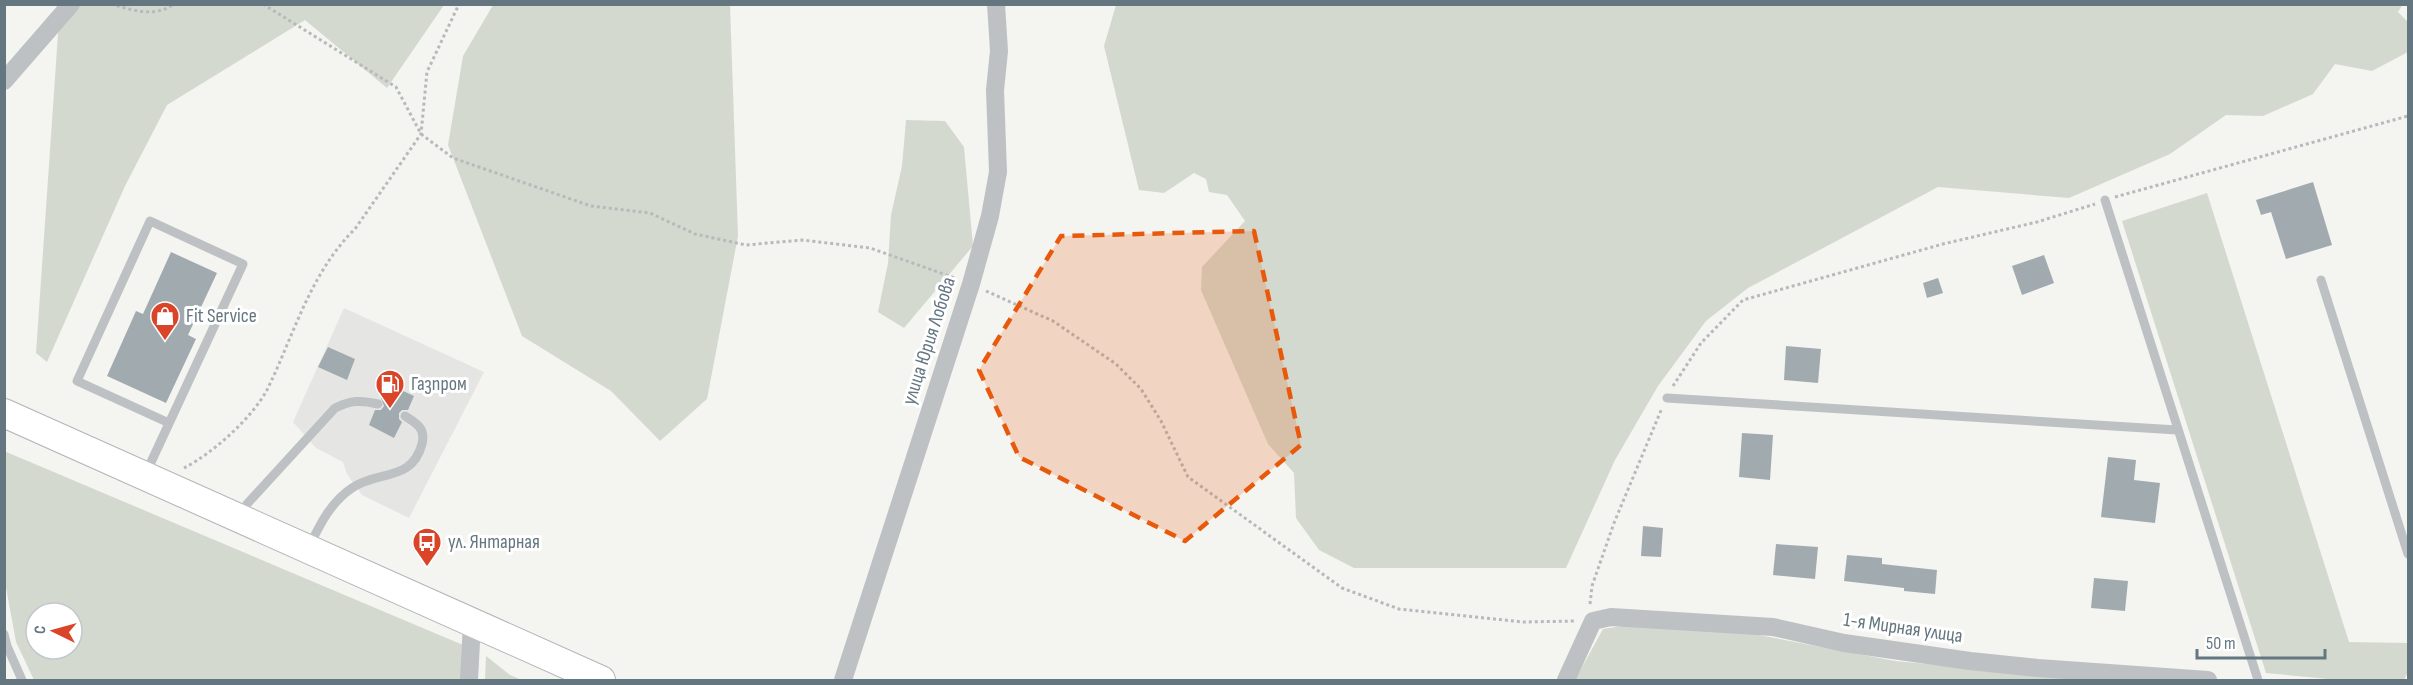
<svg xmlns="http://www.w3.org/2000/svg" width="2413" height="685" font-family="'Sofia Sans Condensed',sans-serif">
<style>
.built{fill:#e5e5e4}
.green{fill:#d4d9d0;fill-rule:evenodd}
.building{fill:#a1abaf}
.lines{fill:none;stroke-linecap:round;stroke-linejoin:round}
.primary-casing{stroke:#b0b5b8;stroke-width:30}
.path{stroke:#b7babc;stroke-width:3;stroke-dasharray:3 3;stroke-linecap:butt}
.lane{stroke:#bdc1c4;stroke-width:9}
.street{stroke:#bdc1c4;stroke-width:18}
.primary{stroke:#fff;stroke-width:28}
.marked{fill:#e8590c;fill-opacity:0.2;stroke:#e8590c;stroke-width:4.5;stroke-dasharray:12 8;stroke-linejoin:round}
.labels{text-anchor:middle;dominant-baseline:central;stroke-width:6;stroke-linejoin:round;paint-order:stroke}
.poi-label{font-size:20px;fill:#647680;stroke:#fff;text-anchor:start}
.street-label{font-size:20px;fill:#647680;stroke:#fff}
</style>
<rect width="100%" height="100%" fill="#f4f4f0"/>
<path class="built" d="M344 308 484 372 409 518 362 495 347 474 343 462 316 448 293 422Z"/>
<path class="green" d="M60 5H444L387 88 305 20 167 105 125 186 47 362 36 353Z
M493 5H730L738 236 707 399 660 441 611 391 522 336 448 145 463 56Z
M1116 5 2403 4 2398 12 2408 22V52L2372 71 2335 64 2313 94 2263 116 2226 115 2170 154 2069 198 1938 187 1748 288 1706 321 1658 386 1615 460 1566 568H1354L1319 550 1296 518 1294 473 1268 444 1201 290 1202 267 1245 221 1227 195 1209 192 1206 179 1194 173 1164 193 1139 190 1104 46Z
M906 120 945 121 964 147 973 246 904 328 878 312 888 263 891 215 902 166Z
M2207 193 2349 642 2408 643V672L2404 680H2339L2266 673 2122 221Z
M4 451 463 645 461 680H34L16 642 5 582ZM36 613H72V649H36Z
M1628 625 1748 633 1895 661 2100 680H1575L1603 629Z
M486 656 510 675 522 680H485Z"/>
<path class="building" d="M2313 182 2332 245 2286 259 2271 212 2261 215 2256 200Z
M171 252 217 273 188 335 196 339 166 403 107 376 136 311 143 314Z
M2044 255 2054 283 2022 295 2012 266Z
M1938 278 1943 293 1927 298 1923 283Z
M1786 346 1821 349 1818 383 1784 380Z
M328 347 355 359 347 380 318 367Z
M388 384 414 396 408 410H402L399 413V419L402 422 394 438 369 425 375 410H381L384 406 381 398Z
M1742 433 1773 435 1770 480 1739 477Z
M2108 457 2136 460 2134 480 2160 483 2155 523 2101 517Z
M1643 526 1663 528 1661 557 1641 556Z
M1776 544 1818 547 1815 579 1773 575Z
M1847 555 1882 558V564L1937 570 1935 594 1904 591V588L1844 581Z
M2094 578 2128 581 2125 611 2091 608Z"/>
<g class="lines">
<g class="primary-casing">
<path id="primary" d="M4 413 601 680"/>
</g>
<path class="path" d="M111 4C132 10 155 18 174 4
M263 4 396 87 421 134 453 158 591 206 650 213 695 234 746 245 802 240 870 248 955 278
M2115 197 2408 116
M986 291 1053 321 1116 364 1141 389 1161 421 1188 477 1342 588 1399 609 1523 622 1576 621
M1673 386 1701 343 1743 300 1943 244 2037 222 2095 204
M184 468C213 453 251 419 267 390 294 335 310 273 355 229L421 134 427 72 459 4
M1590 604 1592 586 1614 523 1662 408"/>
<path class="lane" d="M2105 200 2258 680
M2321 280 2408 554
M1667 398 2177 430
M146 473 243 264 150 221 77 381 169 423
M240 516 247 504 335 408C351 400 361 400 378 404
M309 547C320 524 331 502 352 488 378 470 412 482 422 444 426 428 416 423 405 416
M4 634 7 646 22 680"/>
<path class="street" d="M4 81 71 4
M469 680 472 623
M843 680 971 284 990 216 998 172 995 90 999 51 996 4
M1566 680 1593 621 1611 617 1773 627 1844 643 1970 661 2038 668 2208 680"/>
<use href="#primary" class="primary"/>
</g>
<path class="marked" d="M1254 231 1301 445 1185 541 1019 457 979 370 1061 236Z"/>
<defs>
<g id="shop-pin" transform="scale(1.5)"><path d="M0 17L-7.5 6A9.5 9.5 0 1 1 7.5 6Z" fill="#da452a" stroke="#fff"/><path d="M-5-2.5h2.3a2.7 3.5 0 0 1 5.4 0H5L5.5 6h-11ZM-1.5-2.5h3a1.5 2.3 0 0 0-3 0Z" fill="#fff"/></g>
<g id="fuel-pin" transform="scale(1.5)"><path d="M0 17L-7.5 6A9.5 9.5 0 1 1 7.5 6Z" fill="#da452a" stroke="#fff"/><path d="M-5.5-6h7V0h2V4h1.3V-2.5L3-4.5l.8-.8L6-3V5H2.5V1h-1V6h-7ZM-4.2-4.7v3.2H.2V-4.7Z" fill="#fff"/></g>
<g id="bus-pin" transform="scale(1.5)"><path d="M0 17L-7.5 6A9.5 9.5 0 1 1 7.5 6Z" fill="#da452a" stroke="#fff"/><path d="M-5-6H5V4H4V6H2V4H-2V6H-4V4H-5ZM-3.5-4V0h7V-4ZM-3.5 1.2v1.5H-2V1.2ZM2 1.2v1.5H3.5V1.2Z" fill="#fff"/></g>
</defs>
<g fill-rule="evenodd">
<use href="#shop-pin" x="165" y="316"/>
<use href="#fuel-pin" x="390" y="384"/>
<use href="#bus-pin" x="427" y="542"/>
</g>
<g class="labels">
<g class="poi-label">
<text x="186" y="316">Fit Service</text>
<text x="411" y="384">Газпром</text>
<text x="448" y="542">ул. Янтарная</text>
</g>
<g class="street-label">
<text transform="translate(929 341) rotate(-72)">улица Юрия Лобова</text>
<text transform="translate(1903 628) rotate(8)">1-я Мирная улица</text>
</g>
</g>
<rect width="2413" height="685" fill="none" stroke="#647680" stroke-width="12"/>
<g transform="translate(54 631) rotate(275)"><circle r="28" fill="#ffffff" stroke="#c1c8cc" stroke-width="1.5"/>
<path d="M0-4.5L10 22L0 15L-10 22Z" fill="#da452a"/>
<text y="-9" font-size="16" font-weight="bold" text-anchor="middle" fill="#647680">С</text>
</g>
<path d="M2197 649v9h128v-9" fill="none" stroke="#647680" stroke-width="3"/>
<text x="2206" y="649" font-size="18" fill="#647680" stroke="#ffffff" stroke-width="4.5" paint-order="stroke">50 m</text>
</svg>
